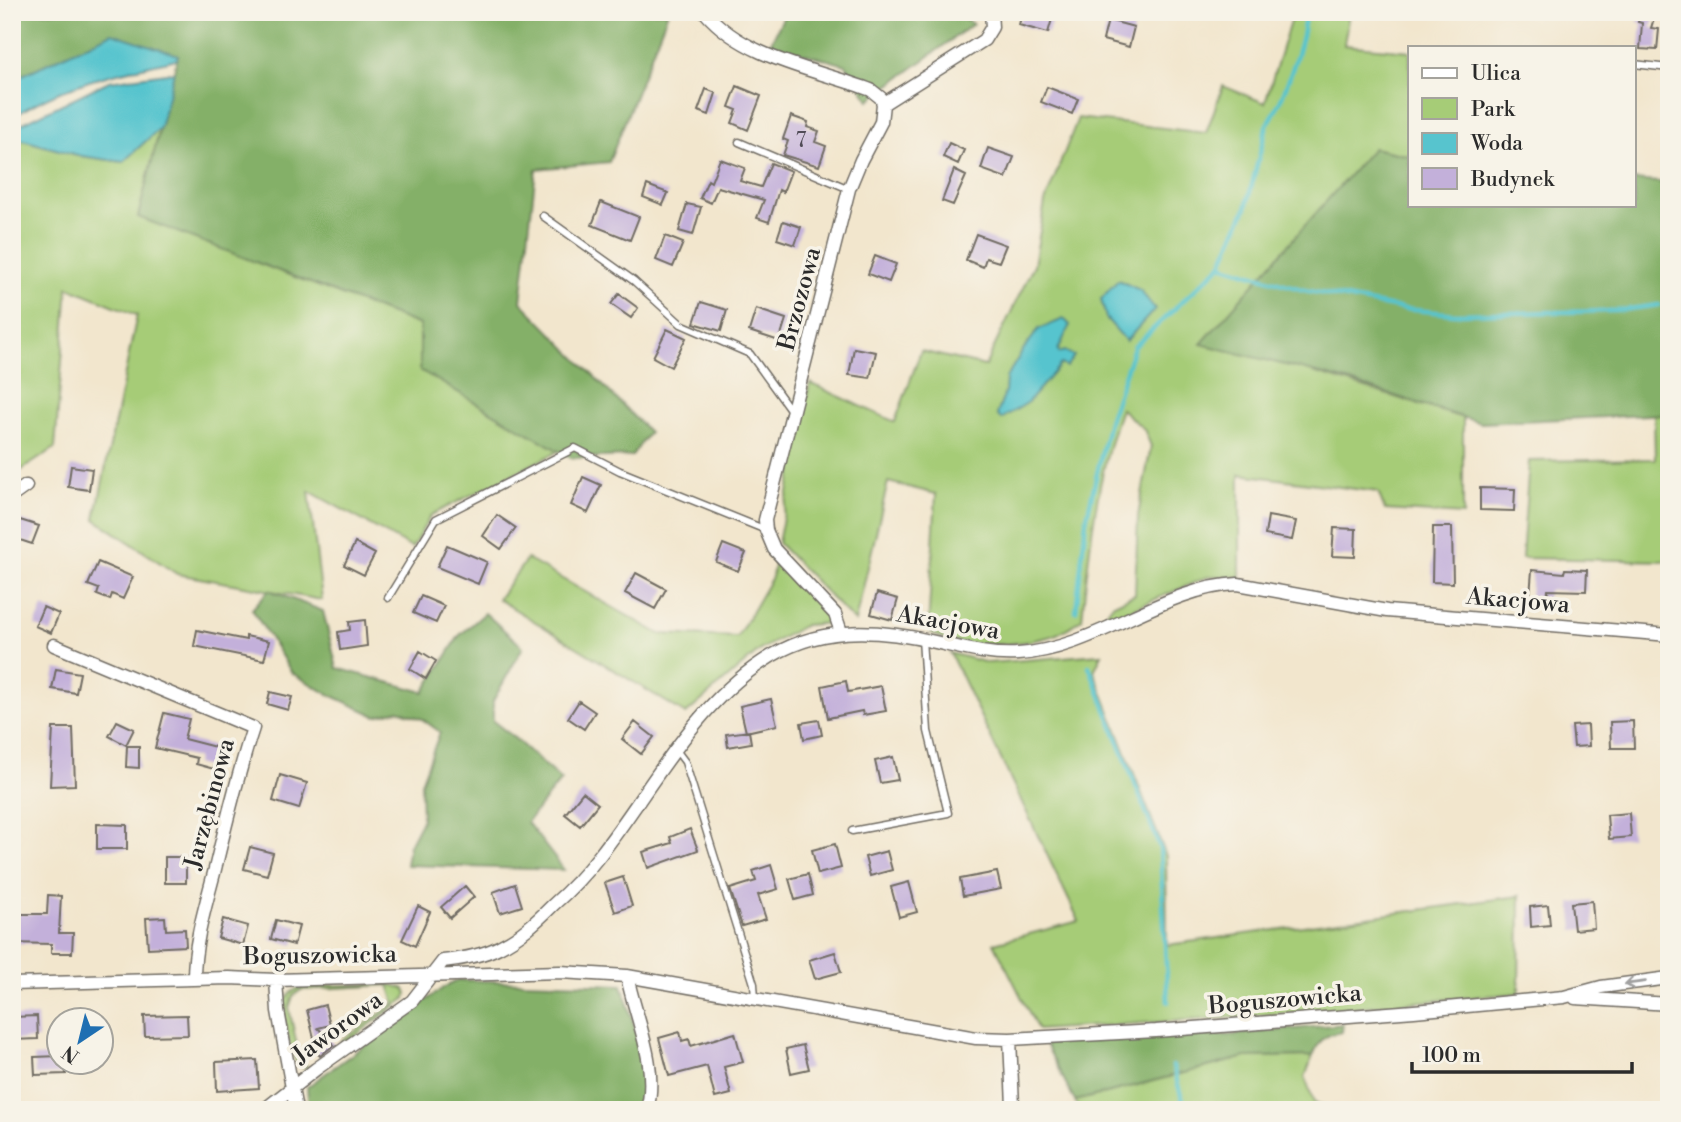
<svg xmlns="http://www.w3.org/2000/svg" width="1681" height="1122" font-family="'Libre Bodoni',serif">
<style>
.green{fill:#a6cc77;stroke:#687c51;stroke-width:2}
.forest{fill:#84b068;stroke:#586e4a;stroke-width:2}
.water{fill:#57c4ce;stroke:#41787c;stroke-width:2}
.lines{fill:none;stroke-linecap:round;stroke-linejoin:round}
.stream{stroke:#57c4ce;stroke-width:4.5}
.building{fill:#c3b0da}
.service-casing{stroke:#716c64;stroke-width:9}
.minor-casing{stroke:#716c64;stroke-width:15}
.service{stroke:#fff;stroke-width:6}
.minor{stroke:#fff;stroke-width:12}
.oneway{stroke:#a0a0a0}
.labels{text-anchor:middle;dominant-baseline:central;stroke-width:7;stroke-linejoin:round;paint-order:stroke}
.number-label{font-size:21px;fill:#514c57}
.street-label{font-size:24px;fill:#2b2b2b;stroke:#f7f3e8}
</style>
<rect width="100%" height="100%" fill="#f7f3e8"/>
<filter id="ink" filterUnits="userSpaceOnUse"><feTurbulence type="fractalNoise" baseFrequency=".0143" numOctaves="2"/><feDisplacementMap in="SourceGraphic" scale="14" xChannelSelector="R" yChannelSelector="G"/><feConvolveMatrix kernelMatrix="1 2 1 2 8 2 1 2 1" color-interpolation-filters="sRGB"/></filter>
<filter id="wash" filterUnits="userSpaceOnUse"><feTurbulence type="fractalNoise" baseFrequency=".00686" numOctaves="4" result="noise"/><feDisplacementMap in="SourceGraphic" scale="28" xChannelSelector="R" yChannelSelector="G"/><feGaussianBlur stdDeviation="1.57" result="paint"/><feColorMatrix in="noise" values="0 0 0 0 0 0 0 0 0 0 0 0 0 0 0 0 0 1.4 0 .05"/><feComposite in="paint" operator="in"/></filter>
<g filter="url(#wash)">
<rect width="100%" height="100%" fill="#f2e6cd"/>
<path class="green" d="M1293 12H1349L1344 45 1410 51V156L1373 148 1307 370 1463 418V515L1385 510 1378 492 1240 474V577L1210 576 1099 623 1112 605 1135 594 1138 516 1151 446 1144 429 1121 409C1097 476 1089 549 1082 619 1073 624 1064 632 1054 635 1026 645 950 653 928 629L936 494 888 482 855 622 778 543 810 383 895 422 921 351 985 366 1034 265 1045 202 1078 118 1206 133 1223 86 1265 103Z
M160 128 138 217 420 325V370L559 451 431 515 412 548 309 491 322 600 177 574 95 519 137 315 68 287 55 448 17 473 12 472V137L81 156 123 162Z
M1654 414H1669V561L1522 558 1529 461 1655 459Z
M527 559 660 634 737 637 772 577 775 560 829 615 830 623 805 625 760 650 686 714 498 599Z
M950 653 988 663 1102 654 1094 671 1166 856 1167 945 1520 896 1519 993 1280 1014 1038 1030 994 943 1079 921Z
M388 984 404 988 407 993 405 999 345 1043 341 1041 395 1003 389 985 301 990 293 996 289 1008 300 1060 308 1067 302 1068 297 1064C291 1052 281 1012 286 1000 289 992 296 989 304 986Z
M1313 1056 1305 1077 1314 1103 1327 1106V1110H1079L1075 1101 1246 1057Z"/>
<path class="forest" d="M12 12H668L609 162 536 169 521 302 649 432 632 456 571 458 420 370V325L138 217 178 55 55 60 12 80Z
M786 12H954L973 24 869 100 846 65 770 44Z
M1373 148 1410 156V205H1634V180L1669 183V414L1481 423 1341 379 1201 344Z
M269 590 323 611 337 668 424 692 459 636 485 613 523 647 493 701V721L511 735 561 780 527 822 564 870 406 865 409 845 422 820 421 783 440 732 422 719 399 710 376 716 328 694 292 673 252 609Z
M459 980 622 985C632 1020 654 1074 641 1110H309L307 1087 446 986Z
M1343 1024 1342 1032C1325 1034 1319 1040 1313 1056L1246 1057 1075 1101 1044 1041 1231 1035Z"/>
<path class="water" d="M112 33 178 55 177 59C121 72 61 83 12 118V80Z
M174 72 160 128 123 162 81 156 12 137V134L21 124 109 81Z
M1118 280 1140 290 1155 309 1126 341 1106 318 1101 299Z
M1064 319 1070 325 1058 350 1059 353 1065 351 1074 356 1066 367 1061 364 1027 403 1001 419 997 415 1005 392 1006 378 1023 350 1039 329Z"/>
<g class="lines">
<path class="stream" d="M1221 265 1304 290 1404 309 1455 314 1615 311 1659 305
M1076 611 1086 521 1109 421 1134 347 1221 265 1246 208 1267 125C1283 102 1305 39 1305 12
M1089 666 1160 848 1168 1002
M1173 1066 1185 1110"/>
</g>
<g id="blocks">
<path class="building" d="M1022 12H1054L1048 33 1019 25Z
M1641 12H1656L1651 28 1659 29 1657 50 1640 49 1642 23 1638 22Z
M1108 20 1134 27 1129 47 1103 40Z
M737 86 761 96 748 130 732 123 737 110 729 107Z
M1047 87 1078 99 1072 114 1041 102Z
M706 89 716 93 709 115 698 111Z
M791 116 808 122 807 127 819 131 815 142 826 146 819 166 783 155 788 141 783 139Z
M949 143 964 150 958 164 943 157Z
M988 148 1014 157 1006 178 981 169Z
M720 159 745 168 740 181 761 187 771 163 791 171 783 192 779 190 769 222 757 218 764 200 718 187 711 203 700 198 708 180 711 182Z
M954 170 966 176 953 205 942 201Z
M647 185 668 193 663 205 643 197Z
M601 202 639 217 630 240 592 225Z
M687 204 701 207 693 235 679 231Z
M783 221 801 227 795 245 777 239Z
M976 234 1006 245 999 262 986 258 983 267 966 260Z
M665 236 683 243 673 267 656 260Z
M875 256 896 264 889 282 868 274Z
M619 294 638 308 631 318 611 304Z
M701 302 727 310 721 331 694 323Z
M756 309 786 319 779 341 749 331Z
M667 329 686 338 671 367 653 357Z
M854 348 876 352 870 378 849 375Z
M71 466 92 469 89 490 68 487Z
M583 477 601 485 588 513 571 505Z
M1480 488 1515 489 1514 511 1480 510Z
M497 515 516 528 501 549 483 536Z
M1268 516 1296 521 1292 540 1265 535Z
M20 520 39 526 32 544 14 538Z
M1433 527H1452L1453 583 1432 582Z
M1334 528 1356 529 1355 557 1332 556Z
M355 543 375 554 364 575 344 565Z
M723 544 746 553 738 571 716 562Z
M447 545 487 562 478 584 437 567Z
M98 562 133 577 123 599 112 594 110 600 97 595 99 589 88 585Z
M1565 569 1587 570 1586 591 1548 590 1547 598 1530 596 1532 570 1564 573Z
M636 573 666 589 655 609 625 593Z
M877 593 898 599 892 620 871 614Z
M421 596 444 606 436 623 413 613Z
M43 607 59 614 51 633 35 626Z
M365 620 367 646 340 650 338 632 350 630 349 622Z
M197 630 246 640V636L269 641 264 660 194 646Z
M420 651 436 661 426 679 410 669Z
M56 669 80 673 76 693 52 689Z
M846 681 848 692 881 686 886 711 863 715 862 711 828 718 822 686Z
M270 692 292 697 288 710 267 704Z
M771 699 777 725 746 732 740 706Z
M579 701 595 712 584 729 568 718Z
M164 713 189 719 184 739 219 748 214 769 196 764 197 758 155 748Z
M819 720 822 735 804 739 801 723Z
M117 721 134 729 126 745 109 736Z
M1633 721 1634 748H1611L1610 722Z
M635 722 654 737 641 754 622 739Z
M1588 725 1589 746 1574 747 1572 726Z
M53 728H73L75 785 50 786Z
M749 731 751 743 728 747 726 734Z
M127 746H139V768L126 767Z
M893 757 898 780 880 783 875 761Z
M280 775 307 783 299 809 273 801Z
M583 792 598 804 580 826 565 814Z
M1629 813 1631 837 1609 839 1607 815Z
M97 824 127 825V849H97Z
M690 829 698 850 648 868 643 852 672 843 670 837Z
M835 844 841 868 818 874 812 850Z
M250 847 273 853 267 875 244 869Z
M887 851 892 870 870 876 865 857Z
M165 857H186V883H165Z
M771 865 778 889 758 895 766 919 742 926 730 889 756 881 753 871Z
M997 872 1001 889 963 896 960 879Z
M808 874 813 895 795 900 789 879Z
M623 877 632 906 615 912 605 883Z
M909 882 917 912 899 917 891 887Z
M515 884 522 906 500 913 493 892Z
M465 886 474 897 450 918 441 907Z
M48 895 61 896 59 933H73L72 953H51V944L12 943V914H47Z
M1592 901 1594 928 1574 930 1571 903Z
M1548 905 1550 925 1531 927 1530 907Z
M418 906 430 912 415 946 402 940Z
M165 917 166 930 185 929 186 946 148 948 146 918Z
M223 919 248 926 243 945 218 938Z
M276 920 299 926 294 945 271 939Z
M835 952 841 972 815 979 809 960Z
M325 1005 330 1025 318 1028 334 1045 320 1056 313 1049 316 1046 307 1010Z
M187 1015 188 1035 145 1036 144 1016Z
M37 1016 38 1039 12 1040V1017Z
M680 1032 682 1041 689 1039 691 1046 735 1033 743 1062 724 1067 731 1094 715 1098 707 1066 669 1076 659 1038Z
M803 1045 809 1069 791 1073 786 1049Z
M60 1056V1062H65L66 1074 35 1075 34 1057Z
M257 1060 259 1088 217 1091 216 1062Z"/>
</g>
</g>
<g filter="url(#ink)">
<use href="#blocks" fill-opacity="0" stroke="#716c64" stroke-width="2"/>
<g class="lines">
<g class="service-casing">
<path id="service" d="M1634 64 1669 68
M739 142 849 189
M543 216 634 281 681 324 750 354 792 412
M388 598 436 519 575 448 620 471 766 530
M676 750 685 762 754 984 755 999
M852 831 948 813 928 731 922 639"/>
</g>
<g class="minor-casing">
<path id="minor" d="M705 12C745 59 815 69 871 90L881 98 883 104
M12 496 26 486
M841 632 835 614 774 549 766 530 765 520 849 189 861 160 881 122 883 104 984 40 992 27 991 12
M54 645 253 728C237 776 226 824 214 873 205 908 194 943 194 978
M627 976C636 1020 659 1066 647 1110
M276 980 278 1011 296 1110
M12 984 229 978 276 980 560 972 627 976 976 1038 1010 1039 1156 1031 1414 1011 1564 997 1601 987 1669 978
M1575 998 1669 1004
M264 1110 316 1069 412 1001 443 961C462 959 482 956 499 947 520 937 537 921 553 905 570 890 586 873 600 855 651 790 691 709 762 662 816 625 874 628 935 642 962 648 990 656 1018 654 1096 649 1163 587 1238 584L1387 611 1669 635
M996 1110 1013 1106 1010 1039"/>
</g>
<use href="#service" class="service"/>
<use href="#minor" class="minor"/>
</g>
<defs><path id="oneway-shaft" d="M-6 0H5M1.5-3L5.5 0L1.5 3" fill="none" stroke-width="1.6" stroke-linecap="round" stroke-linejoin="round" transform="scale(1.75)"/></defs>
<use class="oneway" href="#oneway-shaft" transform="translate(1635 983) rotate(172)"/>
</g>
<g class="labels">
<g class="number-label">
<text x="801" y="141">7</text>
</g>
<g class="street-label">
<text transform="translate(800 299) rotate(-75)">Brzozowa</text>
<text transform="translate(1518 601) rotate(5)">Akacjowa</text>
<text transform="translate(948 623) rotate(10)">Akacjowa</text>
<text transform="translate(210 804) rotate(-75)">Jarzębinowa</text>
<text transform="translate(320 956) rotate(-1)">Boguszowicka</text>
<text transform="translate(1285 1000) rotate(-5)">Boguszowicka</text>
<text transform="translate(338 1028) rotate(-36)">Jaworowa</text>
</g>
</g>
<rect width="1681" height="1122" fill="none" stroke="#f7f3e8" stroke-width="42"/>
<rect x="1408" y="46" width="228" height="161" fill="#f7f3e8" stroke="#a5a39c" stroke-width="2"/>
<rect x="1422" y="68" width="35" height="10" fill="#ffffff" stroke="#a5a39c" stroke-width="2"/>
<text x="1471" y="80" font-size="21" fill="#2b2b2b">Ulica</text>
<rect x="1422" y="98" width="35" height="21" fill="#a6cc77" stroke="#a5a39c" stroke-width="2"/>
<text x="1471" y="116" font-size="21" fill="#2b2b2b">Park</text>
<rect x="1422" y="133" width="35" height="21" fill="#57c4ce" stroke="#a5a39c" stroke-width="2"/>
<text x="1471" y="150" font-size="21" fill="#2b2b2b">Woda</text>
<rect x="1422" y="168" width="35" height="21" fill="#c3b0da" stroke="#a5a39c" stroke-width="2"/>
<text x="1471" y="186" font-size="21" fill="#2b2b2b">Budynek</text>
<g transform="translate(80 1041) rotate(215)"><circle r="33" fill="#f7f3e8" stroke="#a5a39c" stroke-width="2"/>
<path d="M0-5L12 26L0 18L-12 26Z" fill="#1f6fb2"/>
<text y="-10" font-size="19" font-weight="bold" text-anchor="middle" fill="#2b2b2b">N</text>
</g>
<path d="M1412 1062v10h220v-10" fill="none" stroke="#2b2b2b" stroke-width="3.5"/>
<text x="1422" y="1062" font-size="21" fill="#2b2b2b" stroke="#f7f3e8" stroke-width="5" paint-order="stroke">100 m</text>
</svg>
